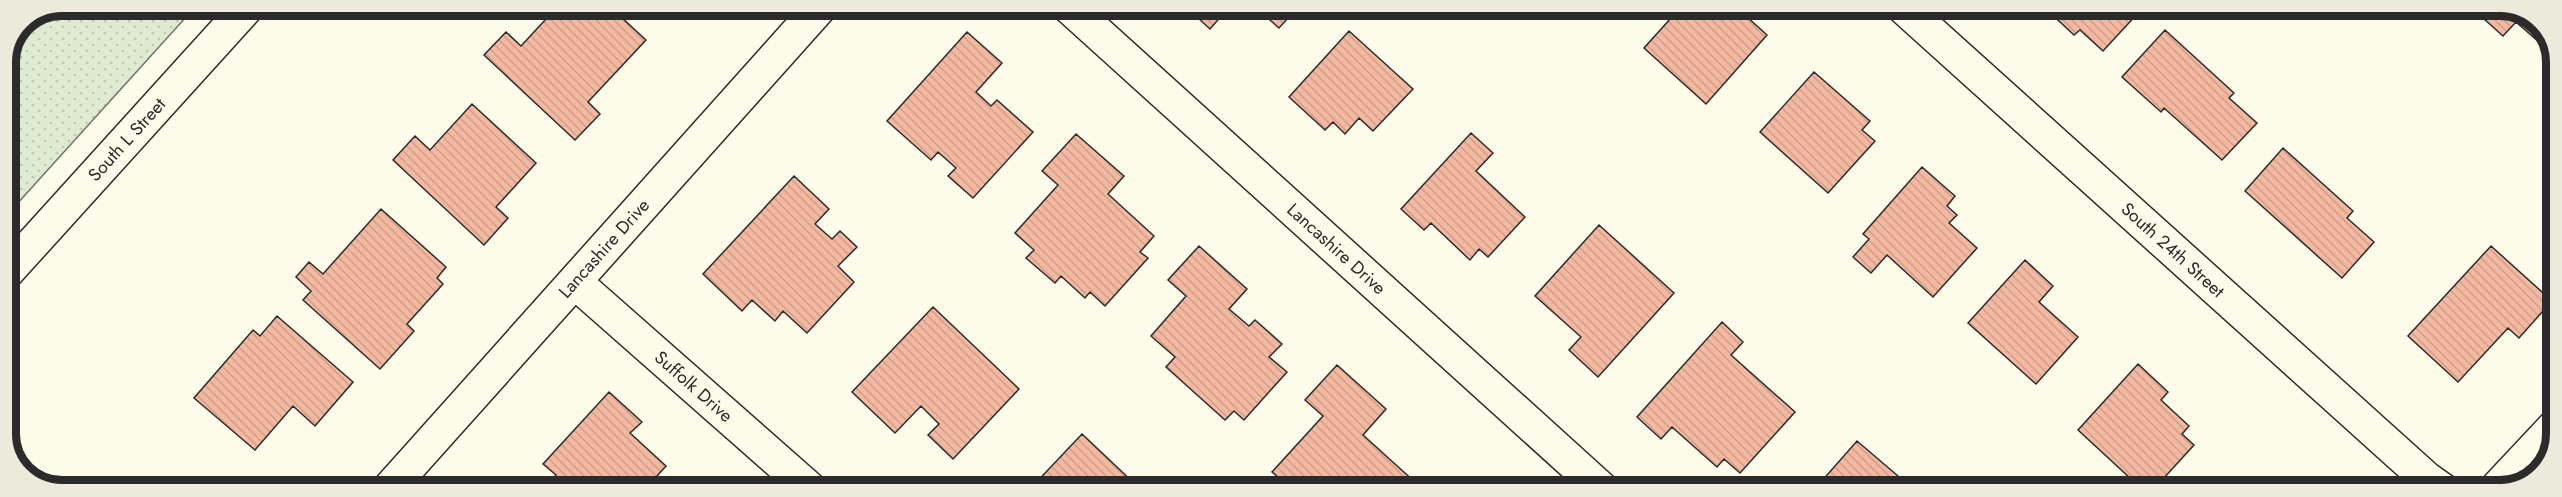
<svg xmlns="http://www.w3.org/2000/svg" width="2562" height="497" font-family="Jost,sans-serif">
<style>
.green{fill:url(#green-dots);stroke:#74746e;stroke-width:1.5}
.building{fill:url(#building-back-hatch);stroke:#2b2b2b;stroke-width:1.5}
.lines{fill:none;stroke-linecap:round;stroke-linejoin:round}
.minor-casing{stroke:#2b2b2b;stroke-width:36}
.minor{stroke:#fdfbea;stroke-width:33}
.labels{text-anchor:middle;dominant-baseline:central;stroke-width:4.5;stroke-linejoin:round;paint-order:stroke}
.street-label{font-size:18px;fill:#2b2b2b;stroke:#fdfbea}
.rim{fill:none;stroke:#2b2b2b;stroke-width:8}
</style>
<defs>
<pattern id="green-dots" width="8" height="8" patternUnits="userSpaceOnUse" patternTransform="scale(1.5)"><rect width="8" height="8" fill="#deebd1"/><path d="M2 2h.1M6 6h.1" fill="none" stroke="#bfcab4" stroke-width="1.8" stroke-linecap="round"/></pattern>
<pattern id="building-back-hatch" width="6" height="6" patternUnits="userSpaceOnUse" patternTransform="scale(1.5)"><rect width="6" height="6" fill="#f2b8a0"/><path d="M-1 5l2 2M0 0l6 6M5-1l2 2" fill="none" stroke="#d09e8a"/></pattern>
</defs>
<rect width="100%" height="100%" fill="#fdfbea"/>
<path class="green" d="M63 6H196L6 216V63L23 22Z"/>
<path class="building" d="M558 6H609L646 40 588 102 600 114 575 140 484 55 506 32 521 46Z
M658 6H683L672 19Z
M1185 6H1230L1210 29Z
M1255 7H1298L1279 28Z
M1681 7H1736L1767 35 1706 104 1644 48Z
M2044 7H2130L2138 13 2103 51 2080 30 2074 35Z
M2478 7H2510L2542 25 2552 48 2549 51 2516 22 2503 36 2475 11Z
M2165 30 2234 93 2229 98 2257 123 2222 160 2164 108 2161 112 2122 77Z
M1349 31 1413 89 1373 131 1359 118 1345 134 1333 122 1325 130 1289 97Z
M967 32 1002 63 976 92 991 106 997 100 1033 132 973 198 948 176 956 168 938 152 931 160 887 121Z
M1814 72 1870 121 1862 130 1875 141 1828 193 1760 132Z
M472 104 536 163 496 207 508 218 484 245 393 160 415 136 430 150Z
M1471 133 1493 153 1476 171 1525 217 1488 257 1479 249 1470 260 1431 223 1424 230 1401 209Z
M1076 134 1124 176 1108 194 1154 236 1140 252 1148 258 1105 306 1090 292 1085 298 1061 276 1055 283 1026 258 1034 250 1015 233 1058 185 1042 171Z
M2283 148 2353 211 2347 218 2374 242 2342 278 2245 191Z
M1922 167 1955 196 1947 206 1957 215 1949 223 1977 248 1933 297 1887 255 1871 273 1853 257 1869 239 1863 234Z
M794 176 829 209 815 224 832 239 840 231 857 247 838 266 854 282 807 333 783 311 775 321 752 300 742 311 703 274Z
M381 209 446 267 437 278 443 284 407 324 414 331 380 369 303 300 311 291 296 277 309 262 323 274Z
M1599 225 1674 293 1598 377 1569 350 1581 337 1535 296Z
M1199 246 1247 289 1229 309 1249 326 1255 320 1282 344 1269 357 1287 372 1244 420 1234 411 1225 420 1166 367 1175 357 1151 336 1186 296 1168 280Z
M2491 246 2552 301 2519 338 2508 328 2458 382 2408 336Z
M2025 260 2053 286 2039 302 2078 337 2036 384 1968 323Z
M933 307 1019 389 953 459 928 435 939 424 921 406 895 433 852 392Z
M277 316 353 382 315 426 293 406 255 450 194 398 253 330 260 336Z
M1722 322 1743 342 1731 355 1795 412 1740 473 1724 459 1717 467 1672 427 1661 439 1637 417Z
M2138 364 2168 392 2161 400 2189 426 2182 434 2194 445 2152 491H2144L2078 430Z
M1337 365 1386 409 1363 435 1416 483 1409 491 1293 490 1272 472 1323 416 1305 400Z
M609 392 642 422 630 433 666 466 644 490H542L556 475 543 464Z
M1082 434 1136 485 1142 480 1153 490H1029Z
M1857 441 1898 476 1889 486 1893 491H1813Z
M1466 481 1477 491H1457Z"/>
<g class="lines">
<g class="minor-casing">
<g id="minor">
<path id="s1" d="M1068 6 1604 491"/>
<path id="s2" d="M1903 7 2427 479 2444 491"/>
<path id="s3" d="M6 273 248 6"/>
<path id="s4" d="M575 282 811 490"/>
<path id="s5" d="M388 490 821 6"/>
<path d="M2494 491 2555 426"/>
</g>
</g>
<use href="#minor" class="minor"/>
</g>
<g class="labels">
<g class="street-label">
<text stroke="none"><textPath href="#s3" startOffset="180">South L Street</textPath></text>
<text stroke="none"><textPath href="#s5" startOffset="324">Lancashire Drive</textPath></text>
<text stroke="none"><textPath href="#s1" startOffset="362">Lancashire Drive</textPath></text>
<text stroke="none"><textPath href="#s2" startOffset="363">South 24th Street</textPath></text>
<text stroke="none"><textPath href="#s4" startOffset="158">Suffolk Drive</textPath></text>
</g>
</g>
<path d="M0 0H2562V497H0ZM62 16H2500A46 46 0 0 1 2546 62V434A46 46 0 0 1 2500 480H62A46 46 0 0 1 16 434V62A46 46 0 0 1 62 16Z" fill="#eceadb" fill-rule="evenodd"/>
<path class="rim" d="M62 16H2500A46 46 0 0 1 2546 62V434A46 46 0 0 1 2500 480H62A46 46 0 0 1 16 434V62A46 46 0 0 1 62 16Z"/>
</svg>
